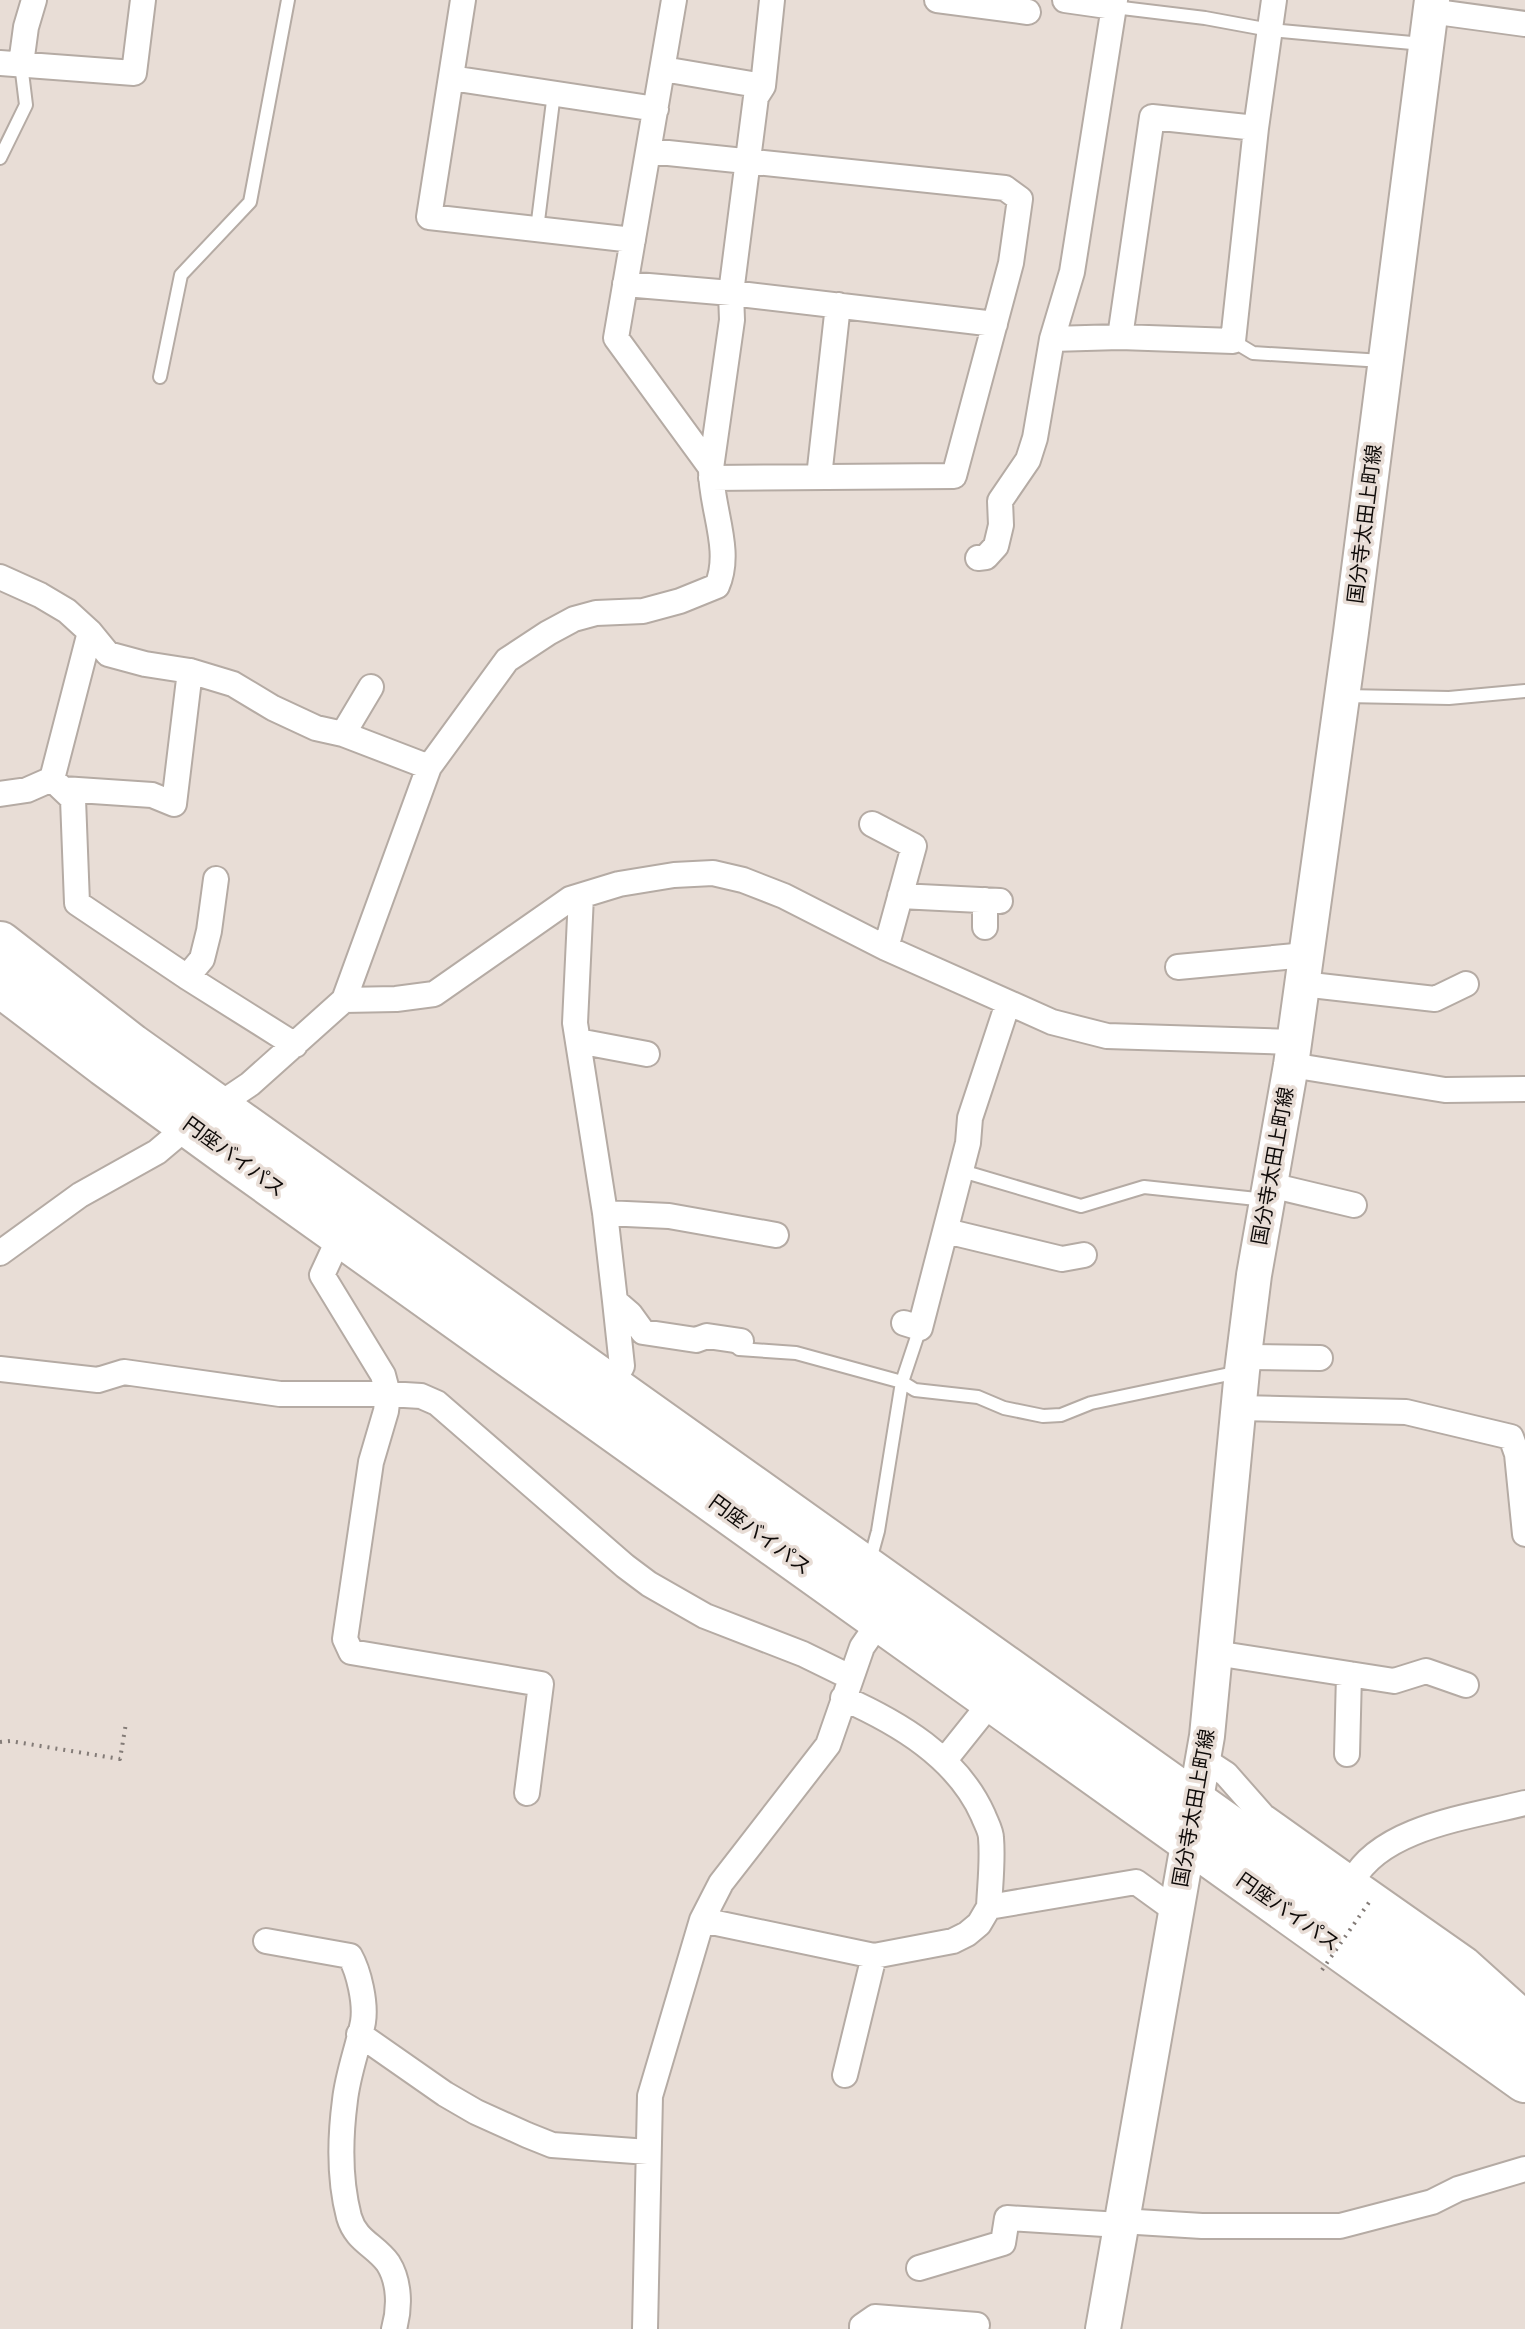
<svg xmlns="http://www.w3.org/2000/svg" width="1525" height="2329" font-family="Signika,'Noto Sans JP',sans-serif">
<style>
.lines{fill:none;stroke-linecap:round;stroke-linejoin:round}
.lane-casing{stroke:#b5aba4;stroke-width:16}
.street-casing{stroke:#b5aba4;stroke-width:28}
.secondary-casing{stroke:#b5aba4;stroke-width:38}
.highway-casing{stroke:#b5aba4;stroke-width:48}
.path{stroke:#837b77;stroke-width:4;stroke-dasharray:2 6;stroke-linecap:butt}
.lane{stroke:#fff;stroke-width:12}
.street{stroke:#fff;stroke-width:24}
.secondary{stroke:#fff;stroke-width:34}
.highway{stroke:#fff;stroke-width:44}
.path-bridge{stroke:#837b77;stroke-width:4;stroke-dasharray:2 6;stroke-linecap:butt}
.labels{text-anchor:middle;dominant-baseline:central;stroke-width:7;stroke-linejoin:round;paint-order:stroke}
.street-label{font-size:20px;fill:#0f0b09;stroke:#e8ddd6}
</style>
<rect width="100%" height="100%" fill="#e8ddd6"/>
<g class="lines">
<g class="lane-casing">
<path id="lane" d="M1114 7 1205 18 1270 30 1423 44
M0 158 26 105 21 64
M537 229 554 93
M1233 341 1253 353 1383 361
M160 377 181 275 250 202 288 0
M1345 696 1449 698 1525 691
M962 1171 1081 1206 1144 1187 1266 1200
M734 1345 739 1349 796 1353 902 1382 915 1390 978 1397 1004 1408 1043 1416 1061 1415 1091 1403 1239 1372
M870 1560 878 1531 902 1382 920 1328"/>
</g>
<g class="street-casing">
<path id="street" d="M463 0 429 217 633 240
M937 0 1028 12
M1065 0 1114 7
M1430 11 1525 24
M0 63 134 73 143 0
M21 64 26 27 34 0
M663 69 763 86
M451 78 656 109
M1256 128 1152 117 1120 337 1233 341 1256 128 1274 0
M649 151 1005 188 1020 199 1011 263 954 476 711 478
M625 284 731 293 995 324
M1052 339 1120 337
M711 468 732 320 731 293 756 97 763 86 772 0
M819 477 838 305
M978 558 986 557 996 546 1001 525 1000 501 1028 460 1035 438 1052 339 1072 272 1115 0
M0 577 40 595 67 611 90 632 108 654 145 664 190 671 233 684 273 708 316 728 343 734 429 767
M90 632 52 779 73 799 77 903 187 977 295 1045
M343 734 371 687
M63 789 152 795 174 804 190 671
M0 794 27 790 52 779
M872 824 914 846 886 948
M581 896 575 1023 605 1213 615 1301 630 1314 643 1332 696 1340 707 1336 741 1341
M900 896 1000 901
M985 900V927
M1178 967 1306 955
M187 977 202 959 209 931 216 879
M1302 984 1435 999 1466 984
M344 1000 396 999 434 994 570 899 619 884 674 875 713 873 743 880 784 896 886 948 1052 1022 1107 1036 1294 1042
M578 1041 647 1054
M1291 1065 1445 1090 1525 1089
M1270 1185 1354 1205
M605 1213 669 1216 776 1235
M946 1231 1062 1259 1084 1255
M341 1234 322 1275 383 1375 388 1394 386 1411 371 1462 345 1639 351 1652 541 1684 527 1793
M0 1253 80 1195 157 1152 189 1125 250 1084 344 1000 429 767 507 660 548 633 574 619 596 613 643 611 680 601 717 586C733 550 710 506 711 468L616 338 674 0
M904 1323 920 1328 968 1143 970 1118 1008 1003
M1244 1357 1320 1358
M0 1369 98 1380 124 1372 280 1394H388L421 1396 437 1403 625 1566 649 1584 705 1616 803 1654 850 1677
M610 1387 622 1366 615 1301
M1239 1408 1406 1412 1511 1437 1517 1454 1525 1534
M1215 1653 1394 1681 1426 1671 1466 1685
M843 1698C899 1723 957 1757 983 1815 986 1823 991 1831 991 1838 993 1861 990 1885 989 1907
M1347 1754 1349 1674
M1203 1759 1226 1774 1263 1816 1353 1880C1382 1827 1470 1817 1525 1803
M944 1761 992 1701
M1353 1880 1467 1960 1525 2012
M702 1920 874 1956 953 1941 967 1934 979 1924 989 1907 1136 1882 1176 1911
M266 1941 350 1956C359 1972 366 2003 363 2022 358 2048 348 2073 345 2100 340 2138 339 2179 349 2217 356 2241 375 2245 388 2263 400 2282 400 2308 394 2329
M359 2034 445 2094 476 2112 527 2135 552 2145 648 2152
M845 2075 874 1956
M1121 2221 1202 2226H1340L1432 2202 1458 2189 1525 2169
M919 2268 1003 2243 1007 2218 1120 2225
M645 2329 650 2096 702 1920 721 1883 828 1745 862 1647 880 1621
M862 2329V2326L875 2317 977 2325"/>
</g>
<g class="secondary-casing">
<path id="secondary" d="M1103 2329 1207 1736 1242 1371 1254 1275 1291 1065 1351 632 1432 0"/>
</g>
<g class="highway-casing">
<path id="highway" d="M0 944 131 1046 1525 2038
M0 984 105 1064 237 1160 1525 2080"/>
</g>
<path class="path" d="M0 1742 10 1741 120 1759 126 1723"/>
<use href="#lane" class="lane"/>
<use href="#street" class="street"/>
<use href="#secondary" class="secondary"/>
<use href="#highway" class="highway"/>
<path class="path-bridge" d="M1322 1970 1370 1901"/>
</g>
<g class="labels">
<g class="street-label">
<text transform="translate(1365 524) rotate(-83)">国分寺太田上町線</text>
<text transform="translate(234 1157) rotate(36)">円座バイパス</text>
<text transform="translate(1273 1166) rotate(-80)">国分寺太田上町線</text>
<text transform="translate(760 1535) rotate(36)">円座バイパス</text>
<text transform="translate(1194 1808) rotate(-80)">国分寺太田上町線</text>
<text transform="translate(1288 1912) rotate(35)">円座バイパス</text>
</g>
</g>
</svg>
